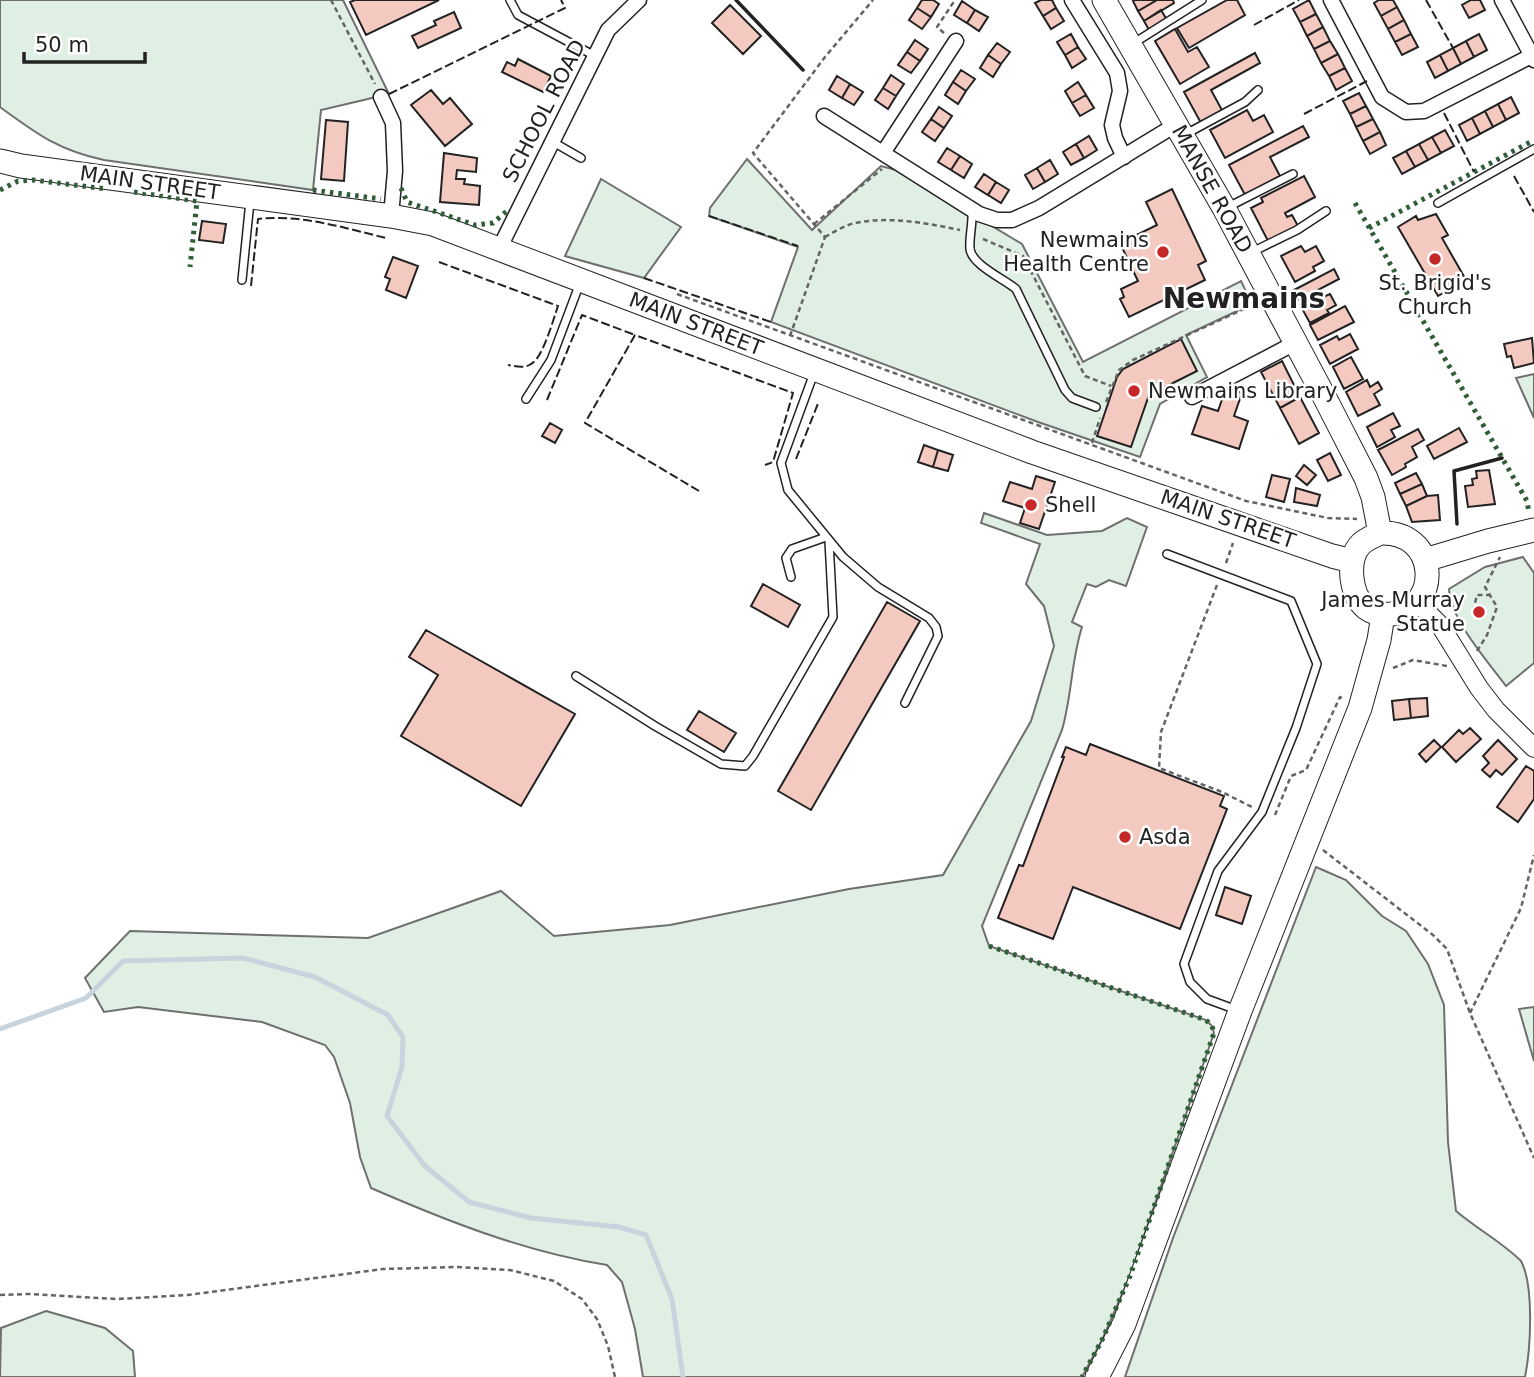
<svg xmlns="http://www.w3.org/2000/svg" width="1534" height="1377" font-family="'DejaVu Sans',sans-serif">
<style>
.green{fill:#e0efe3;stroke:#6f6f6f;stroke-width:2}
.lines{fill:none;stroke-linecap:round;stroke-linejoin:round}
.stream{stroke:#c7d3dd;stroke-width:5}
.building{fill:#f3c9c0;stroke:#222;stroke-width:2}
.service-casing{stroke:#222;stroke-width:10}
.minor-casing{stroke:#222;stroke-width:17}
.tertiary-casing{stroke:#222;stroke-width:20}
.primary-casing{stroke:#222;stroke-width:25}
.path{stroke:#646464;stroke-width:2.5;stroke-dasharray:5 3.5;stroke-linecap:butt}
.service{stroke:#fff;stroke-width:7}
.minor{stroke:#fff;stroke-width:14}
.tertiary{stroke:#fff;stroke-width:18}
.primary{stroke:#fff;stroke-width:23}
.hedge{stroke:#2f5e38;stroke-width:5;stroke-dasharray:3.5 5;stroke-linecap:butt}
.fence{stroke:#222;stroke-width:2;stroke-dasharray:9 3.5;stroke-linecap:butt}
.wall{stroke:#222;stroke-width:3.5}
.poi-dot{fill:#c62828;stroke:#fff;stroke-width:2.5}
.labels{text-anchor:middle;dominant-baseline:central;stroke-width:5;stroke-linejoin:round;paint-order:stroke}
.street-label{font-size:21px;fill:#222;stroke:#fff}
.poi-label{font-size:21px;fill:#222;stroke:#fff;text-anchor:start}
.district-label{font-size:28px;font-weight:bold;fill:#222;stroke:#fff}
</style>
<rect width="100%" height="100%" fill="#fff"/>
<path class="green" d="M0 0H343L389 94 321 110 313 190 104 160C58 150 37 134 0 107Z
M747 159 812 230 881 166 900 171 1022 244 1083 362 1241 281 1252 304 1186 335 1207 377 1160 404 1140 457 1038 422 771 322 798 247 709 216 710 208Z
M601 179 681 227 644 278 565 256Z
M1534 374V418L1516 378Z
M984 513 1047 535 1102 531 1127 518 1147 527 1126 586 1109 580 1096 587 1087 584 1072 622 1082 627C1071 661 1072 696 1062 730L982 926 989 946 1206 1020 1212 1026 1214 1033 1130 1276 1102 1340 1082 1377H643L635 1329 622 1282 607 1265C525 1252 447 1221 371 1188L360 1157 350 1103 334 1057 325 1045 262 1022 138 1007 104 1012 85 978 130 931 368 938 501 891 554 936 670 925 849 889 943 875 1031 721 1054 646 1044 606 1026 584 1040 544 981 523Z
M1523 557 1534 573V663L1506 686C1488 662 1450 619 1449 589L1485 567Z
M1316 867 1346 880 1382 916 1406 931 1428 964 1444 1005 1448 1142 1456 1211C1477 1229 1502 1242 1521 1261 1534 1285 1531 1347 1525 1377H1125L1173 1238Z
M1534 1007V1061L1519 1009Z
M46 1311 105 1328 133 1351 135 1377H0L1 1328Z"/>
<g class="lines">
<path class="stream" d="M0 1029 86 998 123 961 243 958 315 977 388 1015 403 1037 402 1067 387 1116 425 1166 469 1202 531 1218 619 1227 646 1235 672 1299 683 1377"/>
</g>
<path class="building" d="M355 0H439L366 35 350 2Z
M922 0H933L939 4 931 17 917 8Z
M1041 0H1052L1056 8 1043 16 1035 3Z
M1135 0H1157L1138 11 1133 1Z
M1173 0 1174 3 1144 21 1138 11 1157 0Z
M1227 0H1237L1245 15 1189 48 1177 28Z
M1309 0 1316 14 1300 22 1293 9Z
M1379 0H1393L1397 7 1381 16 1374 3Z
M1471 0H1480L1485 10 1469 18 1462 5Z
M962 1 975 10 967 23 954 15Z
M730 5 761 36 743 54 712 23Z
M1397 7 1404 20 1388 29 1381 16Z
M917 8 931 17 922 29 909 20Z
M1056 8 1064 21 1051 29 1043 16Z
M975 10 988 17 979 31 967 23Z
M1161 10 1167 20 1149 30 1144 21Z
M454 12 461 28 418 48 412 36 436 25 434 21Z
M1316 14 1323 27 1307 36 1300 22Z
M1404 20 1411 34 1395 42 1388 29Z
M1323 27 1330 41 1314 49 1307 36Z
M1175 29 1188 52 1197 47 1209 67 1180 84 1155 41Z
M1071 34 1078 47 1065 55 1057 42Z
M1411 34 1418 47 1402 55 1395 42Z
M1479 34 1487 50 1474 57 1466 41Z
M915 40 928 49 920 61 907 52Z
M1330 41 1338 54 1321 63 1314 49Z
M1466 41 1474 57 1461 64 1453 48Z
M997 43 1010 52 1001 64 988 55Z
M1078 47 1086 59 1072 68 1065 55Z
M1453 48 1461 64 1448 71 1440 55Z
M907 52 920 61 911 73 898 65Z
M1255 53 1260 63 1211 90 1223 112 1201 123 1184 92Z
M1338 54 1345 68 1329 76 1321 63Z
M988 55 1001 64 993 77 980 68Z
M1440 55 1448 71 1435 78 1427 62Z
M518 59 551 76 543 92 502 72 507 62 515 66Z
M1345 68 1352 81 1336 90 1329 76Z
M961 70 975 79 966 91 953 82Z
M891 75 904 84 896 96 883 88Z
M837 76 850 84 842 98 829 90Z
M953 82 966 91 958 104 945 95Z
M1078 82 1086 95 1072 103 1065 91Z
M850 84 863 92 854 105 842 98Z
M883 88 896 96 888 109 875 100Z
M431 90 443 104 450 98 472 124 445 146 411 105Z
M1359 93 1366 106 1350 114 1343 101Z
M1086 95 1094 108 1080 116 1072 103Z
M1511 97 1519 113 1506 120 1498 104Z
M1498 104 1506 120 1493 127 1485 111Z
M1366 106 1373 119 1356 127 1350 114Z
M939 107 952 116 944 128 931 119Z
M1247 110 1253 121 1264 115 1273 132 1225 158 1210 130Z
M1485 111 1493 127 1480 134 1472 118Z
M1472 118 1480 134 1467 141 1459 125Z
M931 119 944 128 935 141 922 132Z
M1373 119 1380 132 1363 141 1356 127Z
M326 120 348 122 344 181 321 179Z
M1303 126 1309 137 1270 157 1280 176 1245 195 1229 165Z
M1445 130 1454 146 1441 153 1432 137Z
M1380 132 1386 145 1370 154 1363 141Z
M1089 136 1097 150 1084 158 1076 144Z
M1432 137 1441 153 1428 160 1419 144Z
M1076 144 1084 158 1071 165 1063 152Z
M1419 144 1428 160 1415 167 1406 151Z
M947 148 960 156 951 170 938 162Z
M1406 151 1415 167 1402 174 1393 158Z
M444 153 477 158 476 172 457 170 456 179H465L464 184 480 186 479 205 440 202Z
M960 156 972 164 964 178 951 170Z
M1050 160 1058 174 1045 182 1037 168Z
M1037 168 1045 182 1033 189 1025 175Z
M984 174 996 182 988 195 975 187Z
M1304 176 1315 197 1285 213 1287 217 1292 215 1298 226 1268 241 1251 208 1263 202 1261 198Z
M996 182 1009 190 1001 203 988 195Z
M1172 189 1206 261 1198 265 1205 280 1129 317 1120 299 1124 297 1121 289 1138 281 1120 243 1157 225 1146 202Z
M1436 214 1448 235 1442 238 1466 280 1438 296 1398 227 1416 216 1418 220Z
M202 221 226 224 223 243 199 240Z
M1301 246 1305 252 1316 246 1324 261 1313 267 1315 271 1295 282 1281 256Z
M393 257 418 266 406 298 386 290 390 279 385 277Z
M1334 269 1339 279 1299 300 1294 290Z
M1330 294 1336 305 1327 310 1329 313 1310 323 1300 305 1319 295 1321 298Z
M1345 306 1354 322 1318 340 1310 325Z
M1350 334 1358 349 1330 364 1320 345 1337 336 1339 340Z
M1532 338 1534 363 1514 368 1511 356 1507 357 1504 344Z
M1181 339 1197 371 1149 395 1131 447 1097 436 1117 377 1123 369Z
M1351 357 1363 379 1344 389 1333 367Z
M1282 361 1300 397 1280 408 1261 372Z
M1367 380 1370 387 1378 382 1382 389 1374 394 1380 405 1358 416 1346 392Z
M1226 388 1242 393 1234 416 1248 421 1239 449 1192 434 1202 406 1218 411Z
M1300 397 1319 433 1299 444 1280 408Z
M1393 413 1400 426 1391 430 1395 437 1377 447 1367 427Z
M550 423 562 430 555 443 542 436Z
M1459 428 1467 442 1434 459 1427 446Z
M1418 429 1424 440 1412 447 1417 457 1405 464 1406 467 1392 475 1378 450Z
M924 445 938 450 933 467 918 462Z
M938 450 953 455 948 471 933 467Z
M1330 453 1341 475 1328 481 1317 460Z
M1304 465 1316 475 1307 485 1296 476Z
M1489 470 1495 504 1468 507 1465 486 1473 485 1472 479 1477 478 1476 471Z
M1416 473 1422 484 1400 494 1395 483Z
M1272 475 1290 479 1284 502 1266 497Z
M1036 476 1055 482 1039 529 1020 523 1025 508 1003 501 1010 482 1032 489Z
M1422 484 1427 496 1406 506 1400 494Z
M1296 488 1320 495 1317 506 1294 502Z
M1438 495 1440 520 1412 522 1406 506 1427 496Z
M763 584 800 605 788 627 751 606Z
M887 602 920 621 811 810 778 791Z
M426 630 575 714 521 806 401 736 438 675 409 657Z
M1427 698 1428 716 1411 718 1409 699Z
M1409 699 1411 718 1394 720 1392 701Z
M699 711 736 733 724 752 687 730Z
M1470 728 1481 739 1456 762 1442 747 1459 730 1463 734Z
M1434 740 1441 747 1426 762 1419 754Z
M1498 740 1517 759 1502 775 1496 770 1490 777 1482 770 1489 763 1483 756Z
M1090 744 1224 796 1220 806 1227 809 1180 929 1073 887 1053 939 998 918 1019 865 1023 866 1064 757H1062L1066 747 1086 755Z
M1526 766 1534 771V799L1518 822 1497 807Z
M1225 887 1251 896 1242 924 1216 915Z"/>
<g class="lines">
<g class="service-casing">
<path id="service" d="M510 0 518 15 595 56
M1134 43 1202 0
M1184 135 1245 102 1258 90
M553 142 581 158
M1438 203 1534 149
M1228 207 1293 174
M972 210C973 223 969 237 970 249 972 265 1004 279 1016 289L1065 390 1072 398 1096 407
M1252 252 1297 230 1326 211
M242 280 250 201
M814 373 781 463 788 490 843 557 878 587 929 618 936 627 938 636 905 703
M526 399 551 360 580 283
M1167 554 1291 601 1317 664 1296 728 1262 812 1218 871 1184 964 1190 982 1207 999 1237 1010
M791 577 786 558 792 549 826 537
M576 676 655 726 721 764 745 766 753 756 833 617 829 541"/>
</g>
<g class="minor-casing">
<path id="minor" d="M1072 0 1117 73 1120 91 1112 125 1115 138 1124 157
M1331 0 1382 97 1406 112 1424 111 1531 56
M1502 0 1534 60
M381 97 393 123 395 171 391 216
M824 116 979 214 997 220H1012L1039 208 1177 124
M883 153 956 41
M499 249 608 30 639 0
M1192 397 1295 343"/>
</g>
<g class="tertiary-casing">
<path id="tertiary" d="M1417 602 1440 625 1479 688 1496 710 1534 748"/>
</g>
<g class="primary-casing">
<path id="primary" d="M1104 0 1224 208 1325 398 1366 478 1373 497 1380 533
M0 161 21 166 391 216 433 224 1032 452 1332 556 1352 561
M1380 533C1439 530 1442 609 1392 614 1383 615 1374 614 1366 608 1350 595 1346 559 1361 544 1366 539 1374 536 1380 533Z
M1425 560 1488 541 1534 530
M1097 1377 1124 1324 1240 1011 1360 708 1379 640 1383 615"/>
</g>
<path class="path" d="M331 0 375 84
M944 33 937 27 955 0
M814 224 882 169
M825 237C834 232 845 225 855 223 890 216 926 223 960 230
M983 239 1023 256 1085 376 1111 386
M677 294 1246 501 1328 518 1357 519
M790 336 825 237 753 153 825 57 873 0
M1106 402 1119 370 1133 360 1255 304
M1092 443 1100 418
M1226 563 1233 543
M1217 585 1161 732 1159 768 1222 792 1252 807
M1473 611 1477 595H1490
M1477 651 1487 635 1497 607 1485 587 1500 557
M1393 668 1413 660 1447 666
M1275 815 1291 776 1306 770 1340 697 1343 699
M1323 850 1433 935 1447 949 1470 1013 1534 1158
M1470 1013 1521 908 1534 855
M0 1295 29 1294 117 1299 188 1295 383 1269 458 1267 510 1270 554 1281 582 1299 597 1319 608 1346 615 1377"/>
<use href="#service" class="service"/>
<use href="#minor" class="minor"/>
<use href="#tertiary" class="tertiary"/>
<use href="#primary" class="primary"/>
<path class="hedge" d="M401 188 407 202 475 225 493 223 507 211
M0 190 18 181 33 180 107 189
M313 190 381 199
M134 192 197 201 190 267
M1355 203 1527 501 1529 513
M1369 228 1534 140
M989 946 1206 1020 1212 1026 1214 1033 1130 1276 1102 1340 1082 1377"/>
<path class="fence" d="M1426 0 1453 48
M1254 25 1299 0
M389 94 565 8 561 0
M1444 113 1474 172
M1304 114 1367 81
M1514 176 1534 212
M709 216 798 246
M439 262 558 306C553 320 543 358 531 364 524 369 515 366 508 365
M644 278 771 322
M251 286 258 219C300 214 345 228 386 238
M547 400 582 315 635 335
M796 459 819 401
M699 491 585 423 635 335 793 393 773 462 765 465"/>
<path class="wall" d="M736 0 803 70
M1457 524 1454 471 1502 458"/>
</g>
<g class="poi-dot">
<circle cx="1163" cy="252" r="7"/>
<circle cx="1435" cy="259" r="7"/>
<circle cx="1134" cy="391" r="7"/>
<circle cx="1031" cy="505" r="7"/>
<circle cx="1479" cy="612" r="7"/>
<circle cx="1125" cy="837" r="7"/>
</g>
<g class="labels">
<g class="street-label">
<text transform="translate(544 111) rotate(-63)">SCHOOL ROAD</text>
<text transform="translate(150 183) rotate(8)">MAIN STREET</text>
<text transform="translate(1212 189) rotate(61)">MANSE ROAD</text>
<text transform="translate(696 324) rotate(21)">MAIN STREET</text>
<text transform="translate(1228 519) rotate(19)">MAIN STREET</text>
</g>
<g class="poi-label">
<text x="1149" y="240" text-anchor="end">Newmains<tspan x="1149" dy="24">Health Centre</tspan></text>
<text x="1435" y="283" text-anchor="middle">St. Brigid's<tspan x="1435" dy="24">Church</tspan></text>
<text x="1148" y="391">Newmains Library</text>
<text x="1045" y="505">Shell</text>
<text x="1465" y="600" text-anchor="end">James Murray<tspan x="1465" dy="24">Statue</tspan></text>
<text x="1139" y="837">Asda</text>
</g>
<g class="district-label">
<text x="1244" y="298">Newmains</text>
</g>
</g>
<path d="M24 52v10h121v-10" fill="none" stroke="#222222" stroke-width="3.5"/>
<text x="35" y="52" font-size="21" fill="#222222" stroke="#ffffff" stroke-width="5" paint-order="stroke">50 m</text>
</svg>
